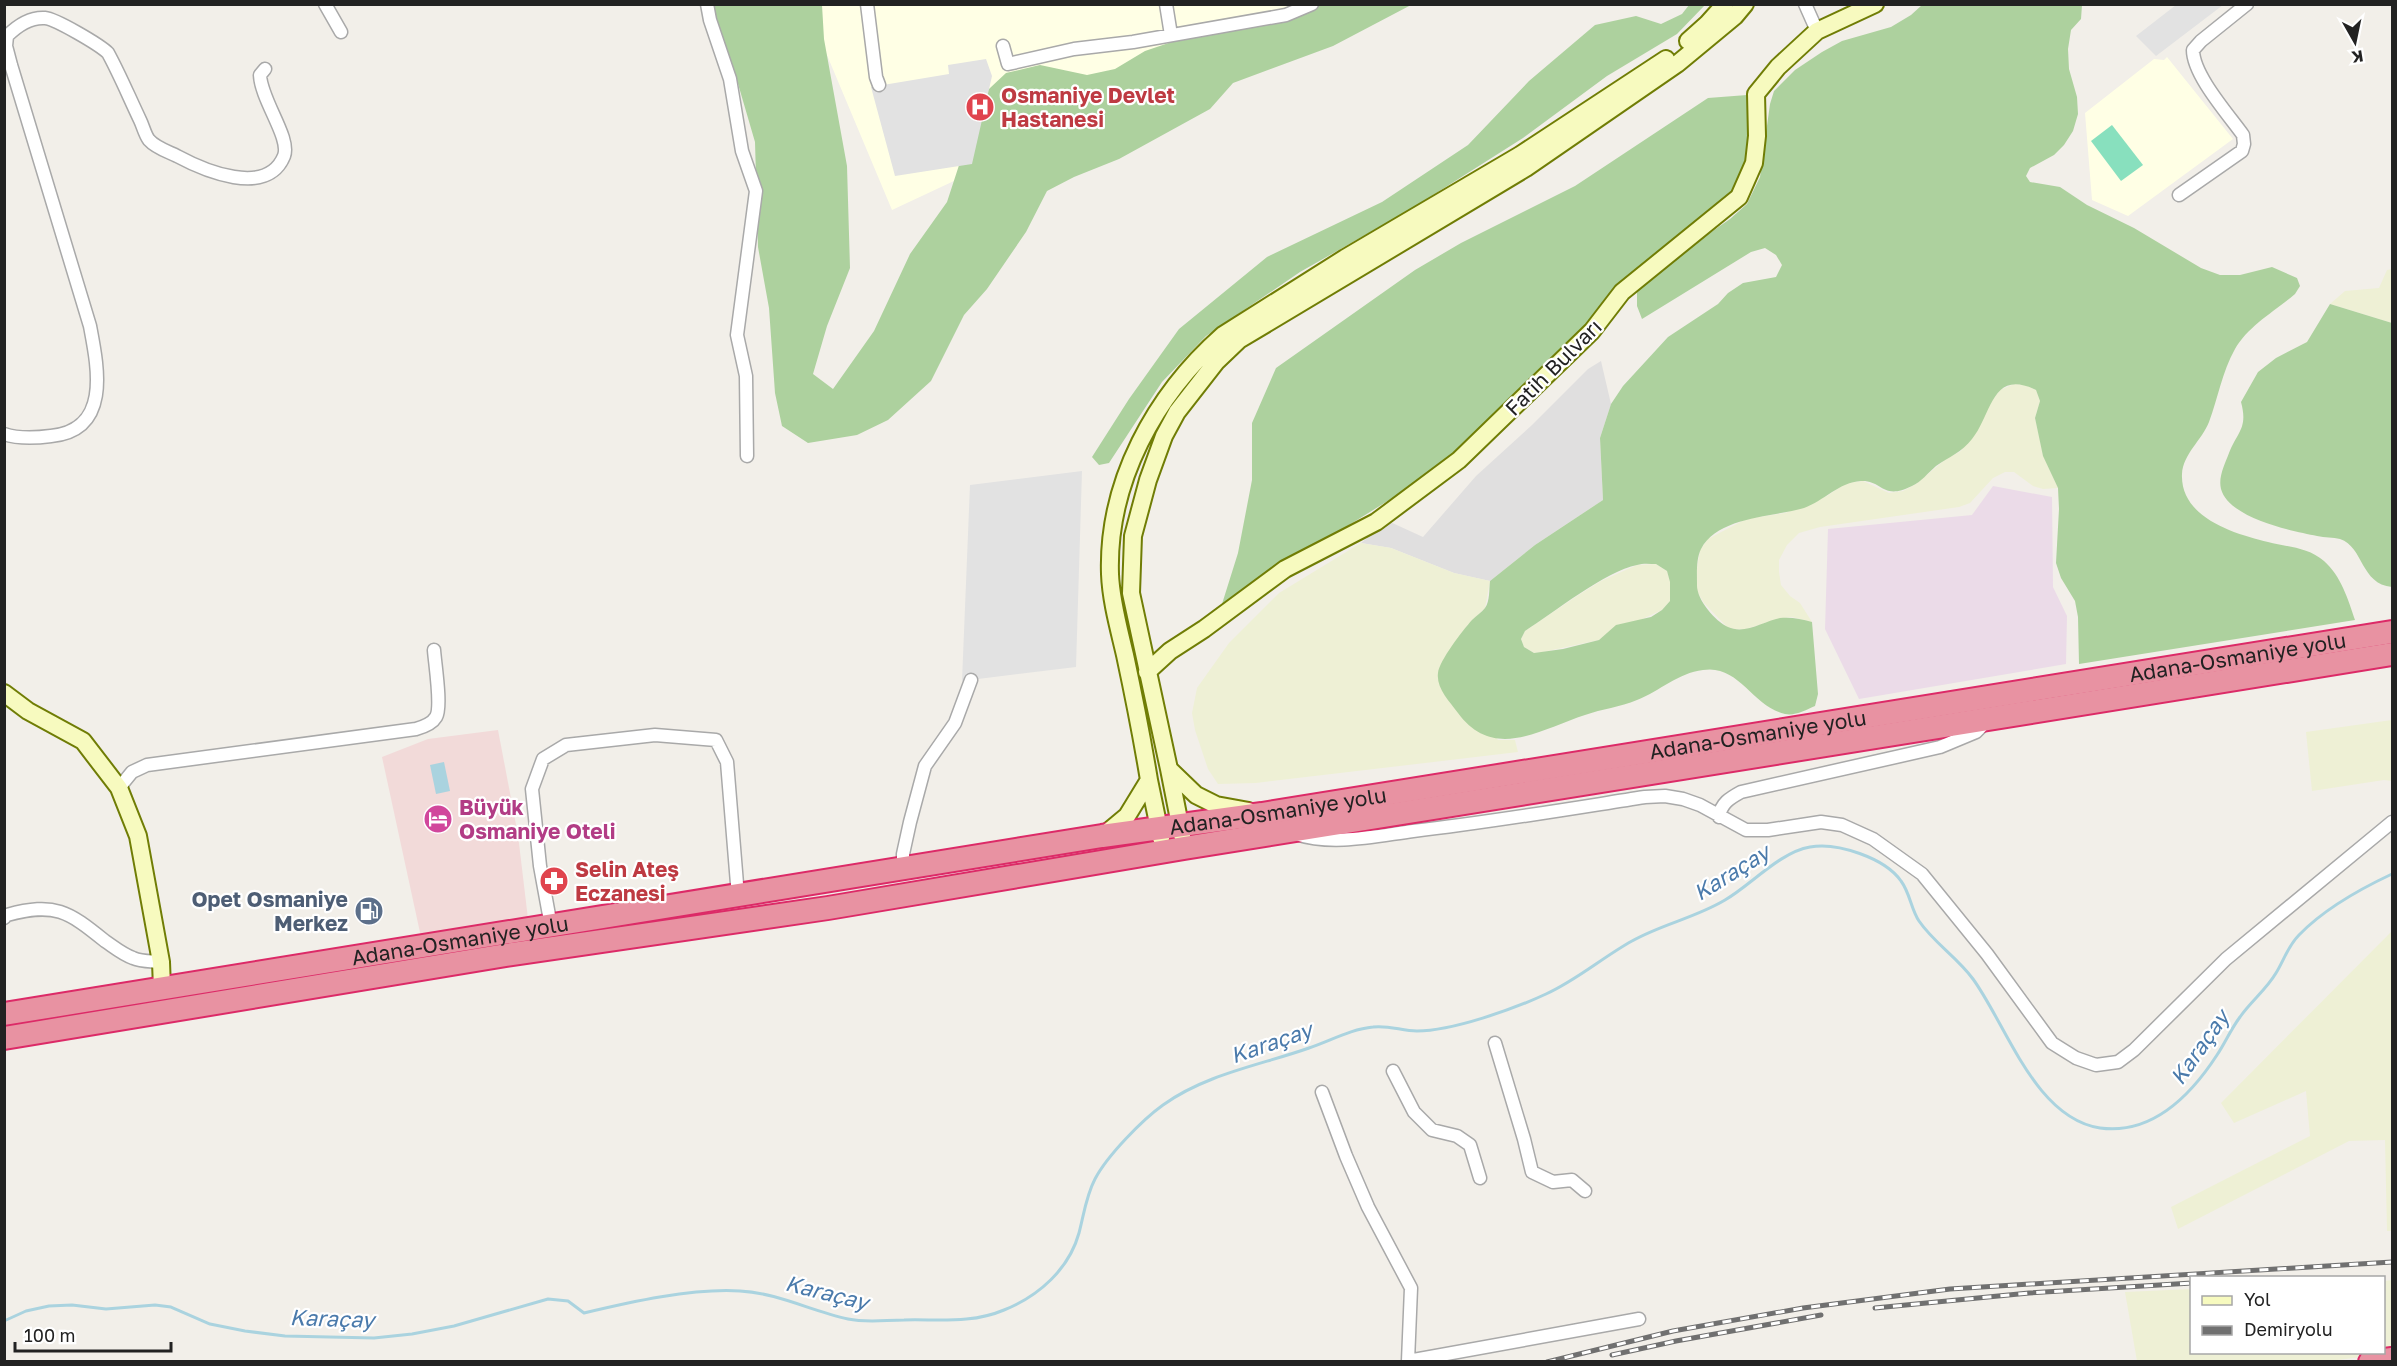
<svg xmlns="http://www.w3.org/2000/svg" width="2397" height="1366" font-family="'Golos Text',sans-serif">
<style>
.residential{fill:#e0dfdf}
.commercial{fill:#f2dad9}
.industrial{fill:#ebdbe8}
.education{fill:#ffffe5}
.farmland{fill:#eef0d5}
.forest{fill:#add19e;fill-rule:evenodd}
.pitch{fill:#88e0be}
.parking{fill:#e2e2e2}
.water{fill:#aad3df}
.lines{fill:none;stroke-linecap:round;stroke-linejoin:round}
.stream{stroke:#aad3df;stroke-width:3}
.street-casing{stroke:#a9a9a9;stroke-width:15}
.secondary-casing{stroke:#707d05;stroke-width:20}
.highway-casing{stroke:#dc2a67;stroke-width:26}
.street{stroke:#fff;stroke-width:12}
.secondary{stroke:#f7fabf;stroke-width:16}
.highway{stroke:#e892a2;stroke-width:22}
.rail-casing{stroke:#707070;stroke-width:5}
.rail{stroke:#fff;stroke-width:3;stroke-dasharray:9;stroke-linecap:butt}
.labels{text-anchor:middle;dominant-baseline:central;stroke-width:4.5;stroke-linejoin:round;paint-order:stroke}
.health-label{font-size:21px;font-weight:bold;fill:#be3a42;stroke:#fff;text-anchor:start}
.street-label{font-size:21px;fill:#222;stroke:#fff}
.hotel-label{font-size:21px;font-weight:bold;fill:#b23c85;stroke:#fff;text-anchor:start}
.service-label{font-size:21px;font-weight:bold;fill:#4e5e75;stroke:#fff;text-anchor:end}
.water-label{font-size:22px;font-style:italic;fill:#4a7aab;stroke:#fff}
</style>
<rect width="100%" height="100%" fill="#f2efe9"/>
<path class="residential" d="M1601 361 1611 404 1600 438 1603 500 1535 545 1490 581 1454 573 1391 548 1361 543 1388 521 1423 537 1476 476 1532 425 1588 369Z"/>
<path class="commercial" d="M498 730 518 835 528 919 421 937 382 757 428 739Z"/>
<path class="industrial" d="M1993 486 2052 497 2053 587 2067 616 2066 664 1859 699 1825 629 1828 529 1972 515Z"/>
<path class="education" d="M806 5H1330L892 210Z
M2167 57 2233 139 2128 216 2092 200 2085 113 2154 59 2164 60Z"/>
<path class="farmland" d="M2392 269V323L2330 304 2345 291 2379 288 2387 270Z
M2014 384 2026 385 2036 390 2040 401 2035 418 2043 455 2058 488 2043 489 2033 486 2014 472H2005L1993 478 1970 503 1959 507 1820 527 1799 533 1787 545 1779 560V572L1781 585 1790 596 1800 603 1812 622 1792 617 1778 619 1746 629H1735L1727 627 1704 603 1697 591V568L1700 550 1708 539 1746 519 1785 513 1827 496 1846 483 1863 481 1889 493 1903 491 1916 484 1946 459 1961 451 1991 402 2000 390Z
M1361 543 1391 548 1454 573 1490 581 1485 608 1467 626 1444 659 1498 740H1515L1518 752 1256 783 1218 784 1208 769 1195 730 1192 713 1197 688 1229 643 1279 593Z
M1656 564 1667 571 1670 582V601L1662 610 1638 621 1617 625 1599 640 1543 652 1534 653 1524 647 1521 639 1525 631 1577 596 1601 581 1637 565Z
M2392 720V781L2384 780 2312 791 2306 732Z
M2392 931V1231H2387L2385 1140 2349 1141 2178 1229 2171 1207 2310 1136 2306 1091 2234 1123 2221 1103Z
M2392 1280V1353L2322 1362 2137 1361 2125 1292 2191 1289 2192 1352H2384V1281Z"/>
<path class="forest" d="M712 4 822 5 824 39 847 166 850 268 827 326 813 374 833 389 874 331 910 254 947 202 963 153 974 103 1006 73 1040 65 1087 75 1115 69 1145 51 1210 29H1248L1317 5H1411L1333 46 1233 83 1210 109 1119 159 1074 177 1047 191 1026 232 987 289 964 315 931 381 888 420 857 435 808 443 782 426 775 393 769 308 758 247 755 142 734 70 711 10Z
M1689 5H1705L1677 34 1607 76 1523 138 1411 209 1300 272 1206 336 1162 382 1109 463 1099 465 1092 457 1129 399 1179 329 1267 257 1382 202 1468 145 1529 81 1595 25 1636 16 1661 24 1682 14Z
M1922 5H2082L2081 19 2071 30 2068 49 2069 69 2077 97 2078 114 2073 131 2064 145 2054 155 2030 168 2026 176 2030 182 2060 187 2087 205 2134 228 2201 268 2220 275H2240L2272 267 2297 278 2300 286 2295 294C2275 311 2248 326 2235 349 2222 372 2218 398 2209 422 2202 440 2183 454 2182 474 2180 518 2235 534 2268 542 2287 547 2308 547 2324 561 2341 576 2348 599 2355 620L2079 664 2078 617 2075 601 2061 578 2056 563 2059 509 2058 488 2043 456 2035 418 2040 401 2036 390C1991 368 1992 415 1972 439 1962 452 1949 457 1936 466 1928 473 1921 482 1912 486 1882 501 1883 480 1861 481 1839 482 1824 501 1804 508 1774 517 1718 516 1701 549 1696 559 1697 573 1697 584 1696 599 1715 621 1728 627 1745 635 1764 621 1780 618 1792 617 1801 619 1812 622L1818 694 1815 706C1806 710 1795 716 1785 714 1753 707 1739 664 1703 670 1678 673 1660 691 1637 700 1620 707 1602 709 1585 715 1541 729 1494 762 1458 713 1449 701 1436 688 1438 673 1439 661 1463 630 1472 620 1476 616 1482 612 1485 608 1490 601 1489 589 1490 581L1535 545 1603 500 1600 438 1611 404 1623 386 1668 337 1718 304 1728 293 1743 283 1776 277 1782 265 1776 255 1765 248 1751 252 1642 319 1637 306V290L1655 271 1730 219 1747 204 1760 177 1770 104 1774 91 1795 70 1822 52 1842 41 1891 27 1911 15ZM1656 564 1667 571 1670 582V601L1662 610 1651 617 1616 625 1599 640 1563 649 1534 653 1524 647 1521 639 1525 631C1553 613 1606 571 1637 565 1643 563 1650 564 1656 564Z
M1747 95 1750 146 1743 186 1552 367 1431 474 1222 604 1238 553 1252 480V423L1276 368 1415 270 1461 243 1575 186 1708 98Z
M2330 304 2392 323V587C2360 584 2364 547 2340 539 2333 537 2325 538 2317 536 2291 531 2229 518 2221 489 2218 477 2225 464 2229 453 2238 431 2248 428 2241 402L2258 372 2276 358 2307 342Z"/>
<path class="pitch" d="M2112 125 2143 165 2121 181 2091 141Z"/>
<path class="parking" d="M2176 5H2223L2156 56 2136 36Z
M986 59 992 76 972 164 895 176 871 87 949 74 948 65Z
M1082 471 1076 667 962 681 970 485Z"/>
<path class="water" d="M444 762 450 791 436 794 430 765Z"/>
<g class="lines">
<path class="stream" d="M4 1321 26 1311 49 1306 72 1305 106 1309 155 1305 171 1307 210 1324 245 1331 285 1336 374 1338 412 1334 454 1326 548 1299 568 1301 584 1313C630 1302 692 1288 740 1291 778 1293 811 1311 848 1319 867 1323 885 1320 904 1320 938 1319 971 1324 1004 1310 1039 1296 1069 1269 1079 1233 1084 1214 1086 1196 1095 1179 1107 1156 1142 1120 1163 1105 1206 1074 1261 1065 1309 1048 1330 1041 1351 1029 1373 1027 1389 1025 1402 1031 1417 1031 1452 1031 1514 1009 1546 994 1577 980 1603 957 1632 941 1662 924 1695 918 1725 900 1751 885 1780 852 1810 847 1837 842 1885 858 1901 881 1910 893 1911 909 1919 921 1934 943 1957 957 1973 979 2007 1026 2035 1118 2100 1128 2152 1135 2191 1095 2217 1055 2225 1043 2231 1029 2240 1017 2251 1001 2266 990 2276 973 2284 960 2288 946 2299 935 2324 909 2360 889 2392 874"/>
<g class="street-casing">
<path id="street" d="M325 4 341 32
M707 4 710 20 730 79 742 151 756 191 737 335 746 376 747 456
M867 4 876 77 879 85
M1166 4 1171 35
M1805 4 1817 31
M1003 46 1008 64 1074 49 1133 42 1286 15 1312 4
M2179 195 2242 151 2244 144 2243 135C2228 114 2193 75 2193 50L2201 41 2247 4
M4 434C19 439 36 438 51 436 111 430 98 368 90 326L11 65 6 46 7 36C17 26 30 17 45 18 56 19 100 45 108 53 120 75 129 97 140 120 143 126 145 135 149 140 156 148 169 152 177 156 203 170 267 198 284 156 291 138 261 100 260 75L265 69
M119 788 132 772 147 765 416 729C423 727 432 724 436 717 442 707 435 664 434 650
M1719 817C1721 803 1730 798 1741 792L1940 747 1976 732 1986 722
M1296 834C1333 846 1375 836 1413 831 1491 822 1568 809 1645 797L1665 796 1683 799 1700 805 1746 830H1768L1821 822 1842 825 1873 839 1922 874 1987 954 2052 1043 2076 1058 2096 1065 2118 1062 2134 1050 2226 959 2392 822
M903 869V854L910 822 925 766 955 723 971 680
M4 918 7 915C55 902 68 911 105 941 114 947 122 954 133 958 141 962 152 961 161 962
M551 926 540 866 532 789 543 759 566 745 655 735 716 740 727 762 738 896
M1495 1043 1524 1139 1532 1172 1553 1182 1572 1180 1585 1191
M1393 1071 1414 1112 1432 1130 1457 1136 1470 1145 1480 1178
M1322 1092 1346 1156 1368 1207 1411 1288 1408 1361 1639 1319"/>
</g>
<g class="secondary-casing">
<path id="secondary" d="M1688 41 1707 24 1725 4
M1147 672 1170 651 1204 629 1285 569 1376 522 1459 460 1592 331 1622 292 1739 197 1754 163 1757 136 1756 94 1778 67 1817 31 1875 4
M4 693 28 711 83 741 119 788 138 836 161 962 162 988
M1169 769 1182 835
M1149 780 1161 838
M1249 811 1216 805 1196 795 1169 769 1131 593 1133 536 1148 480 1164 436 1177 412 1216 362 1239 340 1526 168 1677 64 1735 16 1745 4
M1103 836 1127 816 1149 780C1142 738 1134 697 1125 655 1119 629 1111 601 1110 574 1107 482 1155 395 1223 335L1345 258 1520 155 1666 59"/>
</g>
<g class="highway-casing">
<g id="highway">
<path id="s1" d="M4 1014 1102 836 1262 814 2392 632"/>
<path d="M4 1038 506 955 828 908 1184 848 2392 654"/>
<path d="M2370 1362 2392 1359"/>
</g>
</g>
<use href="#street" class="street"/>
<use href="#secondary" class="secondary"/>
<use href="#highway" class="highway"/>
<g class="rail-casing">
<path id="rail" d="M1875 1308 2029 1293 2192 1283
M1612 1355 1676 1341 1821 1315
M1547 1362 1673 1331 1803 1308 1950 1289 2392 1262"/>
</g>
<use href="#rail" class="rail"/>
</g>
<defs>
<g id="hospital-disc" transform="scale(1.5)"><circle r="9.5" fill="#e0444e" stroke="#fff"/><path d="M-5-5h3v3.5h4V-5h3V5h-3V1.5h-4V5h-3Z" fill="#fff"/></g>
<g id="hotel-disc" transform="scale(1.5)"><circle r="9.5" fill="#d1479c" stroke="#fff"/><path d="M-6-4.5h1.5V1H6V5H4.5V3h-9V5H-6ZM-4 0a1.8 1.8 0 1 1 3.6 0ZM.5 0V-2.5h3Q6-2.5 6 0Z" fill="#fff"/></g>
<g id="pharmacy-disc" transform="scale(1.5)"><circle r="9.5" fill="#e0444e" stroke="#fff"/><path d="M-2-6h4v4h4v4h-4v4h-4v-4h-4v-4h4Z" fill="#fff"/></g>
<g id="fuel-disc" transform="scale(1.5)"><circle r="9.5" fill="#5c6f8a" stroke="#fff"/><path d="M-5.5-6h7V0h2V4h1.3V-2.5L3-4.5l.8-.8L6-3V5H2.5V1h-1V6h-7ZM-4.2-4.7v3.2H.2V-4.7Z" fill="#fff"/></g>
</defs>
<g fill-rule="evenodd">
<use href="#hospital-disc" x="980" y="107"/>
<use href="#hotel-disc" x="438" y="819"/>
<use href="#pharmacy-disc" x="554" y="881"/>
<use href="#fuel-disc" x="369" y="911"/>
</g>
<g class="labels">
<g class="health-label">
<text x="1001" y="95">Osmaniye Devlet<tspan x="1001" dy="24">Hastanesi</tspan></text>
<text x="575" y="869">Selin Ateş<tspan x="575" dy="24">Eczanesi</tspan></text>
</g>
<g class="street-label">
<text transform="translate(1553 367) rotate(-45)">Fatih Bulvarı</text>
<text stroke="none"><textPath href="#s1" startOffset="2262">Adana-Osmaniye yolu</textPath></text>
<text stroke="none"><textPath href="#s1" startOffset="1776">Adana-Osmaniye yolu</textPath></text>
<text stroke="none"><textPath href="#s1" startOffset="1290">Adana-Osmaniye yolu</textPath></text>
<text stroke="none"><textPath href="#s1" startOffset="462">Adana-Osmaniye yolu</textPath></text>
</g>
<g class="hotel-label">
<text x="459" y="807">Büyük<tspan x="459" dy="24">Osmaniye Oteli</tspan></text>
</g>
<g class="service-label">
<text x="348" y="899">Opet Osmaniye<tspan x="348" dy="24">Merkez</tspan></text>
</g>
<g class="water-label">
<text transform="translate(1731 872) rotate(-32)">Karaçay</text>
<text transform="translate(1271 1042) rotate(-19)">Karaçay</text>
<text transform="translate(2199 1047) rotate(-55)">Karaçay</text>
<text transform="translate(827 1292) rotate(14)">Karaçay</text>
<text transform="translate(332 1318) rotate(2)">Karaçay</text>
</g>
</g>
<rect width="2397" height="1366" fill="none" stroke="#222222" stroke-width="12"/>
<rect x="2190" y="1276" width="195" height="78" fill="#ffffff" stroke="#a7a7a7" stroke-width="1.5"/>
<rect x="2202" y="1296" width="30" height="9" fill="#f7fabf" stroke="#a7a7a7" stroke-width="1.5"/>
<text x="2244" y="1306" font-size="18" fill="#222222">Yol</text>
<rect x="2202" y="1326" width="30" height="9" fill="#707070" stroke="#a7a7a7" stroke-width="1.5"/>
<text x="2244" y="1336" font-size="18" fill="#222222">Demiryolu</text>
<g transform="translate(2355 42) rotate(171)" stroke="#ffffff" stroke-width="4.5" paint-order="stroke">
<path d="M0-4.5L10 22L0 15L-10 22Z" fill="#222222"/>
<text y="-9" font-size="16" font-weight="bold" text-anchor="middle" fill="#222222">K</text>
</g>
<path d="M15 1342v9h156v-9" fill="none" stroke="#222222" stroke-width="3"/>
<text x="24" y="1342" font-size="18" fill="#222222" stroke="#ffffff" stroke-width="4.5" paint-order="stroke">100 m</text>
</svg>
